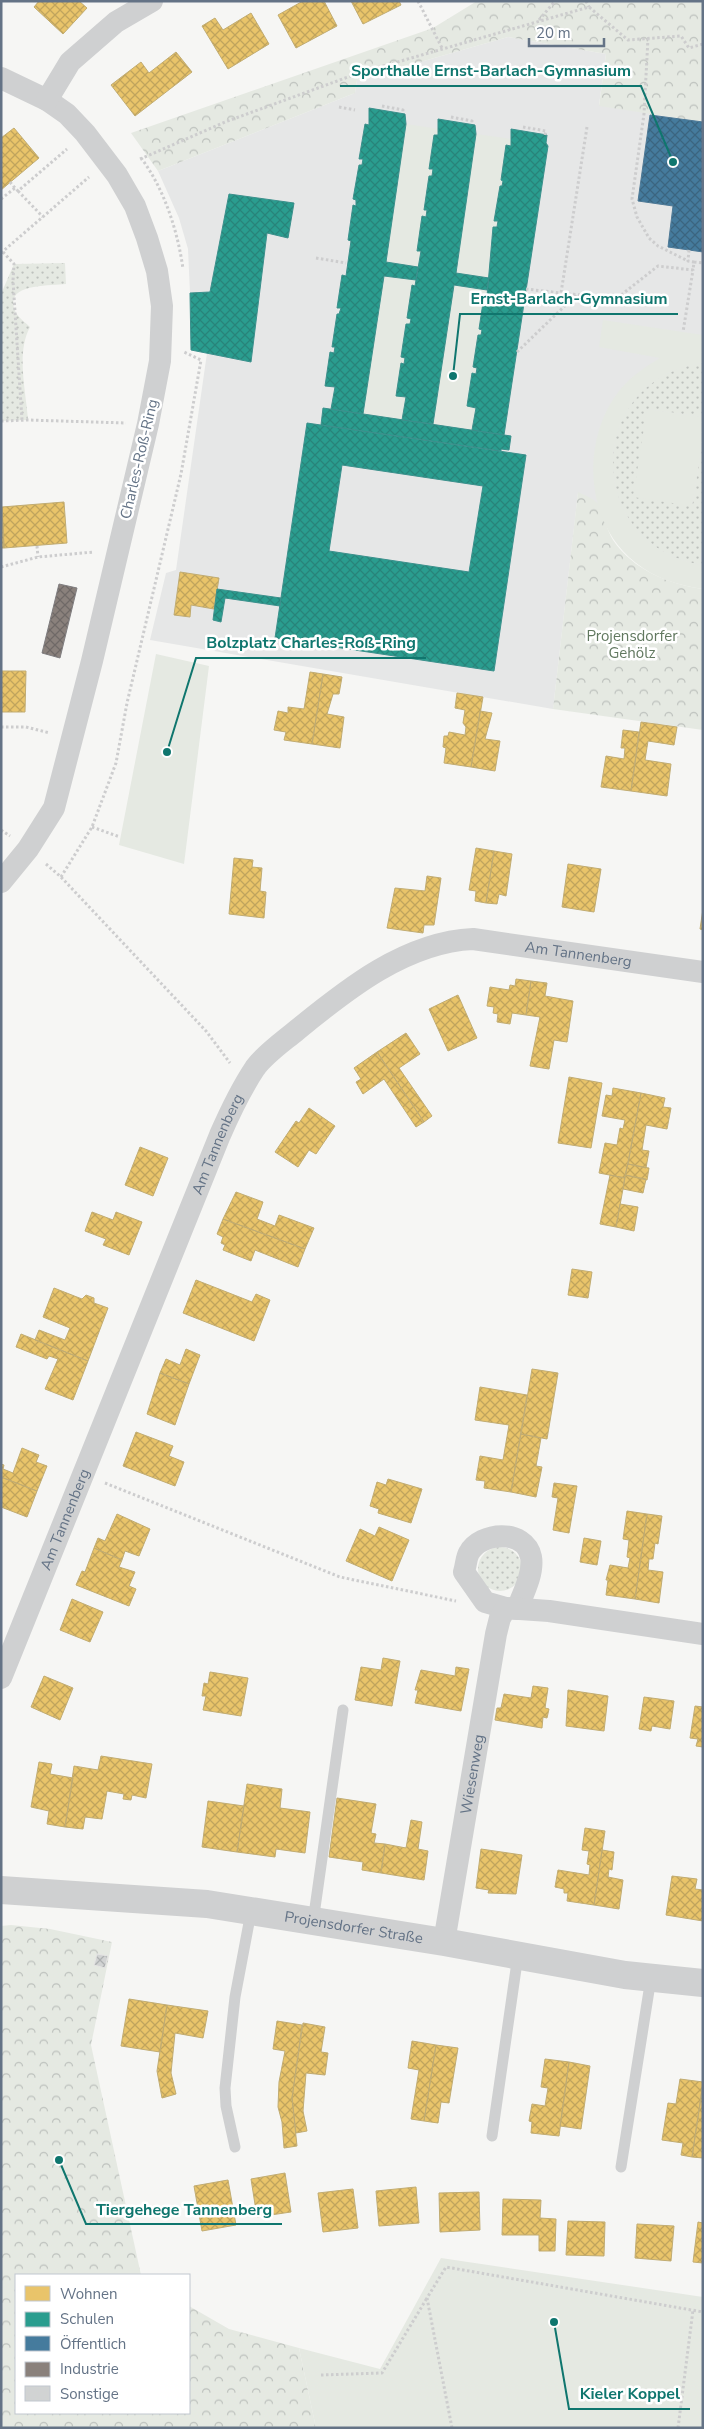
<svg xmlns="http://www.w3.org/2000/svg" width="704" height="2429" font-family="'Nunito Sans',sans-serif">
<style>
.built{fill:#e6e7e7}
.grass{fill:url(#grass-dots)}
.forest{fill:url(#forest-crowns)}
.garden{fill:#e5e9e2}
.homes{fill:url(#homes-cross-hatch);stroke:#c1ac72}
.schools{fill:url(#schools-cross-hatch);stroke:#3b908c;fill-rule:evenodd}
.public{fill:url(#public-cross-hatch);stroke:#4e7996}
.industry{fill:url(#industry-cross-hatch);stroke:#7f7d7f}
.building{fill:url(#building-cross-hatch);stroke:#e5e5e4}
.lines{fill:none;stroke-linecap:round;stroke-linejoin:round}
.path{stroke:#cdcdce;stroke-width:3;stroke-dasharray:2.5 2.5;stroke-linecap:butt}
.service{stroke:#cfd0d1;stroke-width:11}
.minor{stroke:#cfd0d1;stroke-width:22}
.tertiary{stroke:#cfd0d1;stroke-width:28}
.labels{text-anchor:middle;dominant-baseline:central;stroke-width:5;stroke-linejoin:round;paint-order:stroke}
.street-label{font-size:15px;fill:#647386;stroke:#fff}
.park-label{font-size:15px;fill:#61785f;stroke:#fff}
.leader{fill:none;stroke:#0f766e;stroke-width:2}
.callout-dot{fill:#0f766e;stroke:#fff;stroke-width:2}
.callout-label{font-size:16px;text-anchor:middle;font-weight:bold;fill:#0f766e;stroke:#fff;stroke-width:5;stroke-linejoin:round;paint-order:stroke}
</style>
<defs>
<pattern id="grass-dots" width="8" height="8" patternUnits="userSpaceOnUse" patternTransform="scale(1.25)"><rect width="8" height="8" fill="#e5e9e2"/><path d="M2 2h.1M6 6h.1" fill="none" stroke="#bdc1bd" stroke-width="1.8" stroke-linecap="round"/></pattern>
<pattern id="forest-crowns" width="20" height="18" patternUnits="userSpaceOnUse" patternTransform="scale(1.25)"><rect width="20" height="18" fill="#e5e9e2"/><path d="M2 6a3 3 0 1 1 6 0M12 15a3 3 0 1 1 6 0" fill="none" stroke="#bdc1bd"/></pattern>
<pattern id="homes-cross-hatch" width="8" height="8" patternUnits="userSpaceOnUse" patternTransform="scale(1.25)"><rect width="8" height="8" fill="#e9c46a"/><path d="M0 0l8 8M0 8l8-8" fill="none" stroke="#c0a45d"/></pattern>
<pattern id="schools-cross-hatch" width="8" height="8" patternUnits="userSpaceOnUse" patternTransform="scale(1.25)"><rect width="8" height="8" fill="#2a9d8f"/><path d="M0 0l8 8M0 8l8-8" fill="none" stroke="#28847a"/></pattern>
<pattern id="public-cross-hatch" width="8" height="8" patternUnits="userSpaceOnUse" patternTransform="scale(1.25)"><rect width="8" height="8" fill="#457b9d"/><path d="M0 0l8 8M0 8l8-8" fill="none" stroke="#3b6580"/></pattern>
<pattern id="industry-cross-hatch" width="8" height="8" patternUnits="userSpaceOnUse" patternTransform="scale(1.25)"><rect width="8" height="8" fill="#8a817c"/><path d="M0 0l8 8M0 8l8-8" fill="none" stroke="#6f6967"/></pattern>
<pattern id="building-cross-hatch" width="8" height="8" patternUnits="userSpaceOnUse" patternTransform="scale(1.25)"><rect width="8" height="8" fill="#d1d3d3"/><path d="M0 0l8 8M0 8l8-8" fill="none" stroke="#adb0b1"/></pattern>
</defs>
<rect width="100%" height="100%" fill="#f6f6f4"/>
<path class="built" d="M508 37 606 54 599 105 703 122V589L578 493 553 709 150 640 166 573 176 570 207 353 190 293 188 249 179 218 158 171 355 93 357 80Z"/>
<path class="grass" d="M65 263 66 284C49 286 1 283 16 313 19 318 26 323 30 327 16 353 26 391 28 420L1 421V294L14 264Z
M703 363V417L647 409 692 506 703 437V541L700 560H703V565C583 547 583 379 703 363Z
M478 1569a22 22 0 1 1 44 0a22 22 0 1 1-44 0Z"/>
<path class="forest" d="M477 1H703V122L599 106 606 54 508 37 357 80 355 93 158 171 131 133 433 28Z
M578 492C584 495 595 499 598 504 604 513 606 529 613 540 633 570 669 584 703 589V730L553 709Z
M11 1925 50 1929 112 1942 91 2045 141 2275H16V2413H189V2306L229 2329 299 2348 316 2428H1V1926Z"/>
<path class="garden" d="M406 124 439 129 438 135H434L429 169H433L432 176H429L424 210H427L426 217 422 216 418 251H421L418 267 386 262Z
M476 134 511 139V146L506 145 501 180 503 181 502 186H500L494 220 498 221 497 227H493L489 261 492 262 489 278 456 273Z
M384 276 416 280 415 286H412L407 318 411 319 410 324H406L404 364H401L396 395 406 397 402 420 363 414Z
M454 285 487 290V296H484L479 329 482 330 481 335H478L473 367 477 368 476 374 472 373 467 406 476 408 472 430 433 424Z
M603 320 703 335V363C583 379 583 547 703 565V589C678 585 656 579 636 563 585 524 580 441 619 391 630 377 645 367 660 358L599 347Z
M647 409 703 417V437L692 506 633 497Z
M156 654 209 666 184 864 119 845Z
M441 2258 703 2297V2428H316L299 2348 380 2369Z"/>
<path class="homes" d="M39 1H79L87 8 63 34 34 7Z
M303 1H324L337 26 296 48 278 15Z
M351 1H399L401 5 363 24Z
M251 13 269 44 228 69 202 26 215 18 223 30Z
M176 52 192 72 135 116 111 85 141 62 149 73Z
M14 128 39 158 1 190V138Z
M64 502 67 543 4 548 2 507Z
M2 507 4 548H1V507Z
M180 572 219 578 214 609 191 605 190 617 174 615Z
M1 671H26L25 712H1Z
M310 672 323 674 312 744 284 740 286 732 274 730 278 711 288 713V707L304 709Z
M323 674 342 677 339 694H333L327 714 344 717 340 748 312 744Z
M457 693 483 697 471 767 444 763 446 748 443 747 444 736H448L449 732 465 735 466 727 463 723 465 710 455 708Z
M480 711 492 713 485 739 500 741 495 771 471 767Z
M641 722 677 727 674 745 648 741 645 760 671 764 667 796 631 791Z
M623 730 639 732 631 791 601 787 606 756 624 759 625 748H621Z
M476 848 494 851 486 903 475 901 476 891 469 890Z
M494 851 512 854 506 896 499 894 497 904 486 903Z
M234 858 253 860 252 867 262 868 260 891 266 892 264 918 229 914Z
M568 864 601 869 594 912 562 907Z
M427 876 441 878 434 925H424L423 933 387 928 395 888 425 891Z
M703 909V930L700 929Z
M516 979 531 981 526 1015 512 1013 510 1024 497 1022 498 1014 493 1013 494 1007 487 1006 490 987 509 990 510 985 515 986Z
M531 981 547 983 545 996 573 1001 567 1042 554 1040 549 1069 530 1066 540 1017 526 1015Z
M458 995 477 1038 448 1051 429 1009Z
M406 1033 420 1054 399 1068 432 1116 424 1122 377 1052Z
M377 1052 424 1122 416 1127 384 1079 363 1094 356 1082 361 1079 354 1068Z
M569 1077 602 1083 591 1148 558 1143Z
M613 1088 641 1093 625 1178 599 1173 605 1143 617 1145 620 1128 623 1129 625 1120 602 1116 606 1095 612 1096Z
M641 1093 665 1098 663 1107 671 1108 667 1129 646 1125 642 1150 649 1151 646 1168 628 1164Z
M309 1108 335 1126 316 1154 309 1150 298 1167 275 1152 296 1121 299 1123Z
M140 1147 168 1158 153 1196 125 1185Z
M628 1164 649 1168 647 1180 625 1175Z
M610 1175 625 1178 616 1227 600 1224Z
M625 1175 646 1179 643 1193 623 1189Z
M236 1192 263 1202 257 1219 275 1226 279 1215 314 1228 305 1249 223 1219Z
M620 1204 638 1207 634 1231 616 1227Z
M92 1212 113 1220 116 1212 142 1222 129 1255 103 1245 106 1239 85 1231Z
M223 1219 305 1249 298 1267 255 1250 251 1261 223 1250 225 1245 221 1243 223 1237 217 1234Z
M572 1269 592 1272 588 1298 568 1295Z
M196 1280 252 1302 256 1294 270 1300 254 1341 183 1313Z
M54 1288 82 1299 86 1295 94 1298V1303L108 1308 88 1361 35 1340 39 1330 65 1340 70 1328 43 1317Z
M21 1334 88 1361 73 1400 45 1389 58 1359 49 1356 47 1359 16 1347Z
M186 1349 200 1355 189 1384 160 1373 166 1359 180 1365Z
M532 1369 558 1373 547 1439 521 1434Z
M160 1373 189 1384 175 1425 147 1414Z
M480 1387 527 1395 511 1492 484 1488 485 1481 476 1480 480 1456 503 1460 509 1425 475 1420Z
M136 1432 173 1446 169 1456 184 1462 175 1486 123 1466Z
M521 1434 541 1438 536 1466 542 1467 536 1497 511 1492Z
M22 1448 39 1455 36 1462 47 1466 37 1491 1 1477V1464L4 1465 3 1469 13 1473Z
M1 1477 37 1491 27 1517 1 1507Z
M388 1479 422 1489 411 1523 378 1513 379 1509 370 1506 377 1482 386 1485Z
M554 1483 577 1486 569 1533 553 1530 558 1498 552 1497Z
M627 1511 647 1514 635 1599 606 1595 608 1580H606L610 1565 628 1568 630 1558 627 1557 629 1540 623 1539Z
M117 1514 150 1529 139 1556 125 1551 122 1560 94 1548 98 1538 105 1541Z
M647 1514 662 1516 658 1544 655 1543 653 1559H649L648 1570 663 1572 659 1603 635 1599Z
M379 1527 409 1540 392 1581 346 1561 360 1529 375 1536Z
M584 1538 601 1541 597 1565 580 1562Z
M94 1548 122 1560 119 1567 135 1572 129 1586 136 1589 129 1606 76 1585 82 1571 85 1572Z
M72 1599 103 1612 90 1642 60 1630Z
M383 1658 400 1661 392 1706 355 1700 361 1667 381 1670Z
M456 1667 469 1669 461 1711 415 1703 418 1690H415L421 1670 455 1676Z
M210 1672 248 1678 241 1716 203 1710 206 1696H202L204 1683 208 1684Z
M44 1676 73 1688 60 1720 31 1707Z
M533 1686 548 1688 545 1708 549 1709 547 1718 543 1717 542 1728 495 1720 497 1708H501L504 1694 531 1698Z
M568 1690 608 1696 604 1731 566 1726Z
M644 1697 674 1701 670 1729 652 1726 651 1731 639 1729Z
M695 1706 703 1707V1747L696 1746 698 1739 690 1738Z
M101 1756 152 1764 146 1798 132 1795 131 1800 123 1799 124 1794 107 1791 102 1819 85 1817 83 1829 65 1827 74 1766 98 1770Z
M39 1762 52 1764 50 1774 73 1778 65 1827 47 1824 49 1811 31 1807Z
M247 1784 282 1789 280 1808 310 1812 305 1853 276 1849 275 1857 237 1852Z
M337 1798 376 1804 371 1833 376 1834 374 1843 385 1844 381 1873 362 1870 363 1862 329 1857Z
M208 1801 244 1806 237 1852 202 1847Z
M411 1820 422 1822 418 1849 428 1851 424 1880 381 1873 385 1844 406 1848Z
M585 1828 605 1831 594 1905 567 1901 568 1893H564V1889L555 1887 558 1870 589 1875 590 1865 587 1864 589 1851 582 1850Z
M481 1849 522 1855 516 1894 488 1893 489 1890 476 1888Z
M602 1850 614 1852 612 1870 609 1869 608 1877 623 1880 619 1909 594 1905Z
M672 1876 697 1879 695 1889 703 1890V1921L666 1915Z
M129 1999 167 2005 160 2052 121 2046Z
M167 2005 208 2011 203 2038 175 2033 171 2073 176 2094 162 2098 157 2071Z
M277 2021 302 2025 292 2098 297 2146 284 2148 282 2122 278 2107 279 2082 285 2051 273 2049Z
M303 2023 325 2027 321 2052 328 2053 325 2075 306 2073 303 2111 307 2131 296 2133 292 2098Z
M412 2041 436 2045 424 2121 411 2119 419 2070 408 2068Z
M436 2045 458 2048 449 2103 441 2102 438 2123 424 2121Z
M545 2059 569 2062 559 2136 531 2133 532 2122 529 2121 532 2104 545 2106 548 2088 541 2087Z
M569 2062 590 2066 581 2129 560 2126Z
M680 2079 703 2082 692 2157 681 2155 683 2143 662 2140 668 2103 676 2104Z
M703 2084V2158L692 2157Z
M285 2173 291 2212 257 2217 251 2179Z
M228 2180 236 2225 202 2231 194 2186Z
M416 2187 419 2223 379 2226 376 2191Z
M353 2189 358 2228 323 2232 318 2193Z
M479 2192 480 2230 440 2232 439 2193Z
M503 2199 541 2200 540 2218 556 2219 555 2251H539V2235H502Z
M568 2221 605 2222 604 2256 566 2255Z
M698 2222 703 2223V2263L693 2262Z
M637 2224 674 2226 671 2261 635 2258Z"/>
<path class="schools" d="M369 108 405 114 406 124 386 262 418 267 416 280 384 276 363 414 331 409 335 387 325 386 330 352 334 353 335 347H332L337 314H339L341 308H337L342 275 346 276 351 241 348 240 353 205 356 206V200L353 199 359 165H362L363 159H359L365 124 369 125Z
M438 119 475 125 476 134 456 273 489 278 487 290 454 285 433 424 402 420 406 397 396 396 401 363 404 364 405 358 401 357 406 324H410L411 319 407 318 412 285 415 286 421 251H417L422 216 426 217 427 210H424L429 176H432L433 169H429L434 135H438Z
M511 129 547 135 546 143 548 146 504 435 472 430 476 408 467 406 472 373 476 374 477 368 473 367 478 335H481L482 330 479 329 484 296H487L493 227H497L498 221H494L500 186H502L503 181 501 180 506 145 511 146Z
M229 194 294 203 288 238 267 233 251 362 191 350 190 293 210 292Z
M323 408 511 436 509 450 501 449V451L321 425Z
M307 423 526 455 494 671 275 638ZM342 465 483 486 469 572 329 551Z
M217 589 281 598 280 606 225 598 221 622 213 620Z"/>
<path class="public" d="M650 115 703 122V252L668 247 673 206 638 201Z"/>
<path class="industry" d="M59 584 77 588 60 658 42 653Z"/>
<path class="building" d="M97 1954 108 1956 105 1968 94 1965Z"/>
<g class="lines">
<path class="path" d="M418 1 442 48
M586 1 589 7
M539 20 555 1
M648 38 644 114 632 199 637 217 649 238 658 246 688 261
M382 106 403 110 402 113
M339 107 355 110
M451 117 472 121 471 124
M523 127 546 131 545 135
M587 127 561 293 616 299 658 266 693 270 683 332
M141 158C164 188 178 232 183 269
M140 159 225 122 359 73 589 7 628 40 681 36 689 48 703 44
M10 182 15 188
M18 191 43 217
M1 199 15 188 18 191 67 149
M689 250 688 261 694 262 693 270
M3 252 14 264 13 281 22 420
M1 253 89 177
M316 258 346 263
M694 262 703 263
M526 289 561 293
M517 352 576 295
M1 421 28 420 126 423
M37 546 38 557
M1 567 38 557 94 552
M1 727H26L50 733
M92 827 120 837
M1 830 10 836
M46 864 61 877 206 1031 230 1063
M61 877 92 827 116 763 127 703 181 474 201 360 184 352
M105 1483 340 1577 456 1601
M321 2375 382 2373 427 2298
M452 2428 427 2298 446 2267 703 2312
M678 2428 693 2310"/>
<path class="service" d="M313 1922 343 1710
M492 2136 518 1955
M235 2147 226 2106 225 2088 235 1997 251 1912
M621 2167 651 1978"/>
<g class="minor">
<path d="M1 78 47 100 67 114 85 133 117 175 135 206 147 238 157 271 162 306 160 361 148 424 92 661 54 808 28 849 1 882"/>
<path d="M47 100 70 62 116 22 152 1"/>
<path d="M506 1608 485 1602 464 1572C466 1566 466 1558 469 1553 480 1532 525 1528 531 1557 534 1573 523 1594 517 1609"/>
<path id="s1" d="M1 1678 220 1135C230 1112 241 1089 255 1068 265 1054 284 1041 297 1030 347 989 406 942 473 939L703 972"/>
<path id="s2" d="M444 1942 496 1634 500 1618 506 1608 549 1611 703 1634"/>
</g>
<path class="tertiary" id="s3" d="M1 1890 207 1904 444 1942 625 1975 703 1983"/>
</g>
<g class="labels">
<g class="street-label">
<text transform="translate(139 459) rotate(-77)">Charles-Roß-Ring</text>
<text stroke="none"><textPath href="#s1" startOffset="1026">Am Tannenberg</textPath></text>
<text stroke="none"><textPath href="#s1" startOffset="576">Am Tannenberg</textPath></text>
<text stroke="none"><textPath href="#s1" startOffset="171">Am Tannenberg</textPath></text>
<text stroke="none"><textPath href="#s2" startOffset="170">Wiesenweg</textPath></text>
<text stroke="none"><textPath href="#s3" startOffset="355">Projensdorfer Straße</textPath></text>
</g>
<g class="park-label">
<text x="632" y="636">Projensdorfer<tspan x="632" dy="17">Gehölz</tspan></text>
</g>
</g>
<path class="leader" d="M673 162L641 86H340M453 376L460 314H678M167 752L196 658H426M59 2160L86 2224H282M554 2322L569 2409H690"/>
<g class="callout-dot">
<circle cx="673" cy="162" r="5"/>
<circle cx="453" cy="376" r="5"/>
<circle cx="167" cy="752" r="5"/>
<circle cx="59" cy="2160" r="5"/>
<circle cx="554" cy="2322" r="5"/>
</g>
<g class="callout-label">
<text x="491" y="76">Sporthalle Ernst-Barlach-Gymnasium</text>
<text x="569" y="304">Ernst-Barlach-Gymnasium</text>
<text x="311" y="648">Bolzplatz Charles-Roß-Ring</text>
<text x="184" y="2215">Tiergehege Tannenberg</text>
<text x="630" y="2399">Kieler Koppel</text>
</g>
<rect width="704" height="2429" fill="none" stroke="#647386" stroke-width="5"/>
<rect x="15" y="2274" width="175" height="140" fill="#ffffff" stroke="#c1c7cf"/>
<rect x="25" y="2286" width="25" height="15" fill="#e9c46a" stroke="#c1c7cf"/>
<text x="60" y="2299" font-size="15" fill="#647386">Wohnen</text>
<rect x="25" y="2312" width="25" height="15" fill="#2a9d8f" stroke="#c1c7cf"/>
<text x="60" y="2324" font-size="15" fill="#647386">Schulen</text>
<rect x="25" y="2336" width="25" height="15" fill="#457b9d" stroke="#c1c7cf"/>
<text x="60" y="2349" font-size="15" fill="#647386">Öffentlich</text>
<rect x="25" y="2362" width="25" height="15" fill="#8a817c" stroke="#c1c7cf"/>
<text x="60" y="2374" font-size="15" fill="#647386">Industrie</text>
<rect x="25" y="2386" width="25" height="15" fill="#d1d3d3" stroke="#c1c7cf"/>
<text x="60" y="2399" font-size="15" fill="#647386">Sonstige</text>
<path d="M529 38v8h75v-8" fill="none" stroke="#647386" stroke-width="2.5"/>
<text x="536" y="38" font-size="15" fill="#647386" stroke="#ffffff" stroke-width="4" paint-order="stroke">20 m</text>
</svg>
